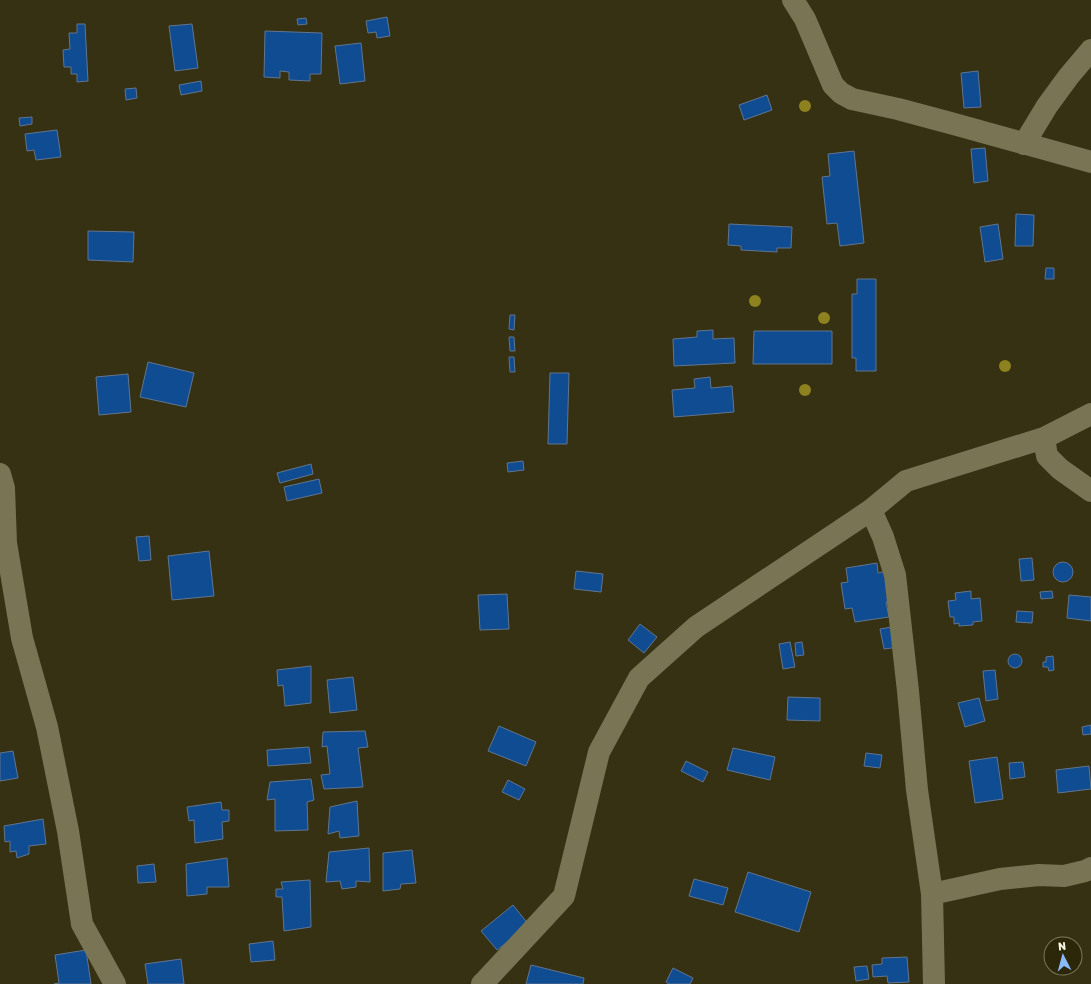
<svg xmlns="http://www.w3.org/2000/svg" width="1091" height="984" font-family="Rubik,sans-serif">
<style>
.building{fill:#0f4c92;stroke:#61758f}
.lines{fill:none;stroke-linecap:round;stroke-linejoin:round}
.minor{stroke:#787454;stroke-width:22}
.tree{fill:#8e811f}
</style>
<rect width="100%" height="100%" fill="#353112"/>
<path class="building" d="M387 17 390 36 377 38 376 32 368 33 366 21Z
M306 18 307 24 298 25 297 19Z
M77 24H85L88 81 77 82V74H71V67H64L63 50 70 49 69 33H77Z
M192 24 198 68 175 71 169 26Z
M265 31 322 33 321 74H310V81L289 80V72L280 71V78L264 77Z
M361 43 365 81 340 84 335 46Z
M978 71 981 107 964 108 961 73Z
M201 81 202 91 181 95 179 85Z
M136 88 137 98 126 100 125 89Z
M767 95 772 110 744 120 739 105Z
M32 117V124L20 126 19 118Z
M57 130 61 157 36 160 34 150 27 151 25 134Z
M985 148 988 181 974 183 971 149Z
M854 151 864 243 840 246 837 223 827 224 822 177 830 176 828 154Z
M1016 214 1034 215 1033 246H1015Z
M729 224 792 227 791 248H777V252L741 250V246L728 245Z
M998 224 1003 259 985 262 980 227Z
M88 231 134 232 133 262 88 260Z
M1046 268H1054V279H1045Z
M857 279H876V371H856V358H852V294H857Z
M510 315H515L514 330 509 329Z
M713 330V339L734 338 735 363 674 366 673 339 697 337V331Z
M754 331H832V364H753Z
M509 337H514L515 351H510Z
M509 357H514L515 372H510Z
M148 362 194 373 186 407 140 397Z
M550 373H569L567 444H548Z
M128 374 131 412 99 415 96 377Z
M710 377 711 388 732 386 734 412 674 417 672 390 695 388 694 379Z
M523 461 524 470 508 472 507 463Z
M311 464 313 474 280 483 277 473Z
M319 479 322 493 287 501 284 487Z
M149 536 151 560 139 561 136 537Z
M209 551 214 596 172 600 168 556Z
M1032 558 1034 580 1021 581 1019 559Z
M1053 572a10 10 0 1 1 20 0a10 10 0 1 1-20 0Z
M877 563 878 573 886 571 891 602H886L889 617 855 622 852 608 845 609 841 583 848 582 846 568Z
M576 571 603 574 601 592 574 589Z
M971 591V599L980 598 982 621 973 622V625L959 626V623L954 624V617H950L948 601 956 600 955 593Z
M1052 591 1053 598 1041 599 1040 592Z
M507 594 509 629 480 630 478 595Z
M1069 595 1091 597V621L1067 618Z
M1017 611 1033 612 1032 623 1016 622Z
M640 624 657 637 644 653 628 640Z
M897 626 900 647 884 649 880 629Z
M790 642 795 667 783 669 779 644Z
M802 642 804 655 796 656 795 643Z
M1008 661a7 7 0 1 1 14 0a7 7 0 1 1-14 0Z
M1053 656 1054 670 1049 671 1048 667H1043V662H1046V657Z
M311 666V703L285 706 283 685 278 686 277 670Z
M995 670 998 699 986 701 983 671Z
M353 677 357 710 330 713 327 680Z
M788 697 820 698V721L787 720Z
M979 698 985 721 965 727 958 703Z
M1091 725V734L1083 735 1082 727Z
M499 726 536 742 526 766 488 751Z
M365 731 368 747 358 748 363 787 324 789 321 775 330 774 327 746 322 747 323 732Z
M309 747 311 763 268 766 267 750Z
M733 748 775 757 770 780 727 770Z
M13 751 18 778 0 781V753Z
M866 753 882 755 880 768 864 766Z
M997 757 1003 799 975 803 969 761Z
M686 761 708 772 703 782 681 771Z
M1023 762 1025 777 1010 779 1009 763Z
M1089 766 1091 789 1058 793 1056 770Z
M311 779 314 800 307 802 308 830 275 831V799L267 800 270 782Z
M508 780 525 789 519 800 502 792Z
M357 801 359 836 340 838 339 831 328 834 330 807Z
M221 802 222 810H229V821L222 822 223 839 195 843 194 820 189 821 187 807Z
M43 819 46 844 29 846V854L17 858 16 851 10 852V841L5 842 4 826Z
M369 848 370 882 356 881V887L342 889 340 881 326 882 329 852Z
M412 850 416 883 401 884 400 889 383 891V853Z
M227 858 229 887H207V894L187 896 186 864Z
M154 864 156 882 138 883 137 866Z
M748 872 811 892 799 932 735 912Z
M694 879 728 888 723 905 689 896Z
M310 880 311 927 284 931 282 897H276V889H283L281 882Z
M513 905 529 925 497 950 481 931Z
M273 941 275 960 251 962 249 944Z
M86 950 91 984H54L59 983 55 955Z
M907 957 909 982 888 983 887 976 873 977 872 965 882 964V958Z
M181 959 184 984H148L145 964Z
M531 965 584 978 583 984H526Z
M867 966 869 979 856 981 854 967Z
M673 968 693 978 690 984H669L666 982Z"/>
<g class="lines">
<path class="minor" d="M793 0 805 19 833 85 841 93 852 99 898 109 954 124 1091 162
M1024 144 1047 106 1069 76 1091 50
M1044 438 1047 456 1060 469 1091 491
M0 474 4 488 6 543 22 638 47 727 68 831 82 924 115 984
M871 510 883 537 895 575 908 691 917 790 932 894 934 984
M932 894 1000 879 1039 875 1064 876 1085 871 1091 868
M482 984 486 980 564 896 599 752 639 678 696 627 871 510 906 481 1044 438 1091 414"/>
</g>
<g class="tree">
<circle cx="805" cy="106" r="6"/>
<circle cx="755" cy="301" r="6"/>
<circle cx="824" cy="318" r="6"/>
<circle cx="1005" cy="366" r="6"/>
<circle cx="805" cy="390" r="6"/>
</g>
<g transform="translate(1063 956) rotate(354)"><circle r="19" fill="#2b2708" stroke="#7d7a60"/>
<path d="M0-3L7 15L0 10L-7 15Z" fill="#89bafc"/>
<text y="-6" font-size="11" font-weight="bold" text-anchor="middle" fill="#f8f6e4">N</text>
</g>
</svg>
